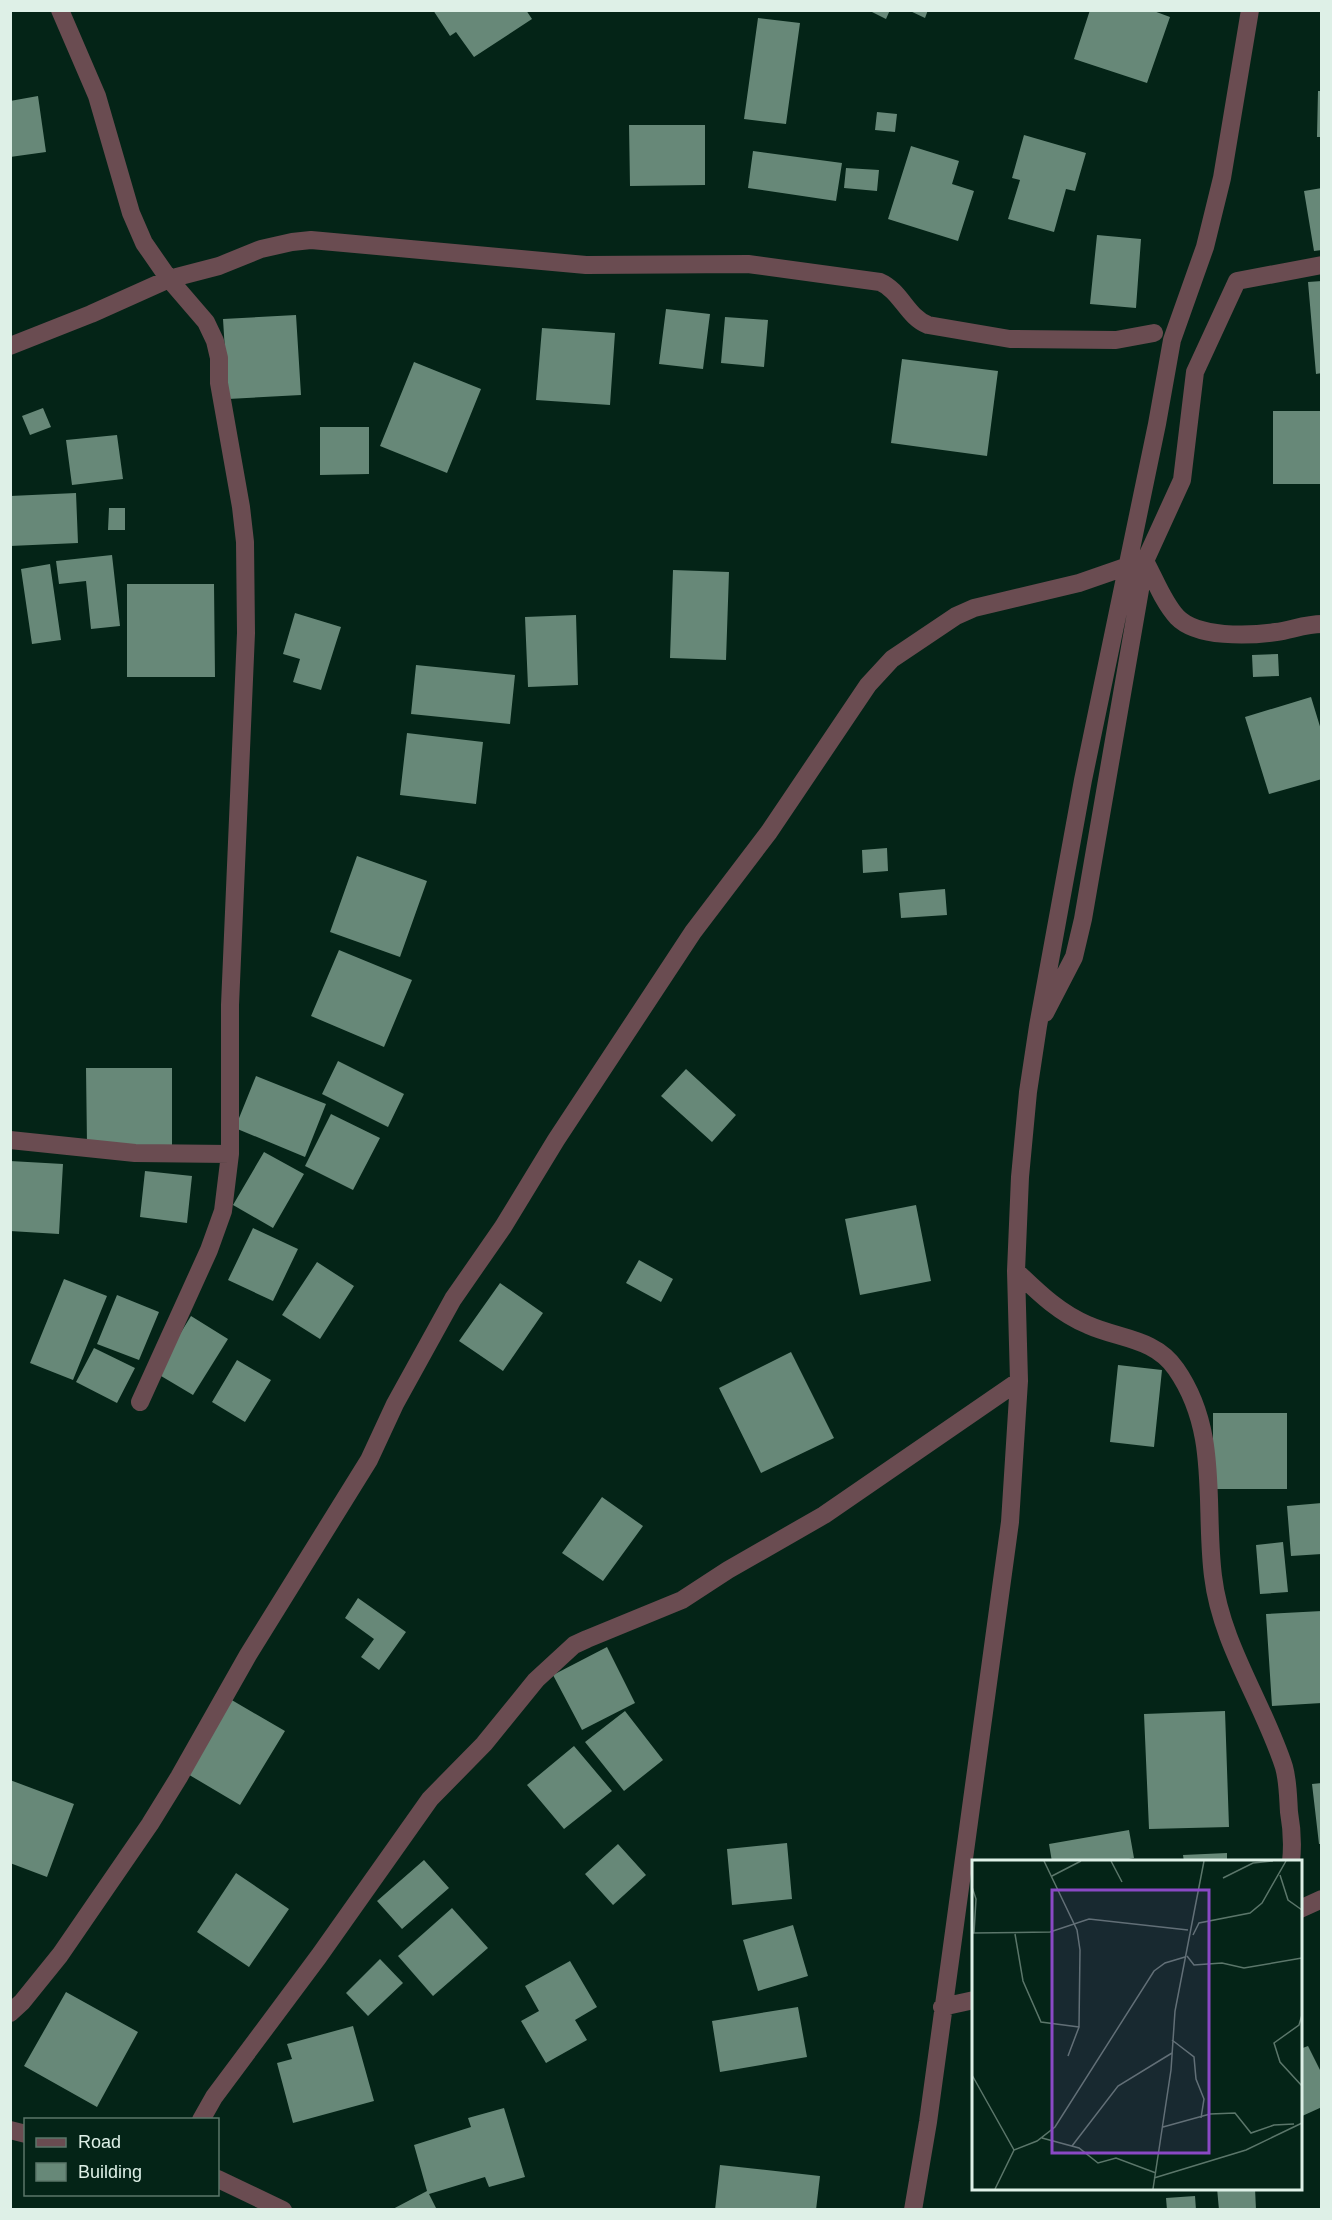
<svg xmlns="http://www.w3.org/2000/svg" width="1332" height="2220" font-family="Arial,sans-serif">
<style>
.building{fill:#678878}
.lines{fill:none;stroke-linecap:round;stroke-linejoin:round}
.street{stroke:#6a4c51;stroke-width:18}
.inset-road{fill:none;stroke:#5b766a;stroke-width:1.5}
.view{fill:#8a49c5;fill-opacity:0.15;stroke:#8a49c5;stroke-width:3}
.inset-edge{fill:none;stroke:#def0e7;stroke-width:3}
</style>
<rect width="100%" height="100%" fill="#042417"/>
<path class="building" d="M433 10H526L532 19 474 57 456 32 450 36Z
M868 10H890L886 19Z
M908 10H928L925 18Z
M1090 10H1151L1170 17 1147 83 1074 59Z
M758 18 800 23 786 124 744 119Z
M1318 91H1322V137H1317Z
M38 96 46 152 10 157V101Z
M877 112 897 114 895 132 875 130Z
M629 125H705V185L630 186Z
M1024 135 1086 153 1075 191 1066 189 1054 232 1008 219 1020 180 1012 178Z
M911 146 959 161 952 184 974 191 958 241 888 219Z
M753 151 842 163 836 201 748 188Z
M846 168 879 170 877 191 844 188Z
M1322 188V250L1314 251 1304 191Z
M1097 235 1141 239 1136 308 1090 304Z
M1322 281V373L1316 374 1308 282Z
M666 309 710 314 703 369 659 364Z
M296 315 301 395 228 399 223 319Z
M725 317 768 320 764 367 721 363Z
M542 328 615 333 610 405 536 400Z
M902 359 998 371 987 456 891 443Z
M414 362 481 389 447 473 380 446Z
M43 408 51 427 30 435 22 416Z
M1273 411H1320L1321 484H1273Z
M320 427H369V474L320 475Z
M117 435 123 479 72 485 66 440Z
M76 493 78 543 10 546V496Z
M109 508H125V530H108Z
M112 555 120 626 91 629 86 581 59 584 56 561Z
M50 564 61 640 32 644 21 569Z
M673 570 729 572 726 660 670 658Z
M127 584H214L215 677H127Z
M295 613 341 627 321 690 293 682 300 659 283 654Z
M576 615 578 685 528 687 525 617Z
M1278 654 1279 676 1253 677 1252 655Z
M416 665 515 675 510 724 411 714Z
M1311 697 1322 733V779L1269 794 1245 717Z
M407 733 483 742 476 804 400 795Z
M887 848 888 871 863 873 862 850Z
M357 856 427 881 400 957 330 932Z
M945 889 947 915 901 918 899 893Z
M339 950 412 980 384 1047 311 1016Z
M338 1061 404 1094 388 1127 322 1094Z
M86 1068H172V1145H87Z
M686 1069 736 1115 712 1142 661 1096Z
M256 1076 326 1104 305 1157 235 1128Z
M331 1114 380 1138 353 1190 305 1166Z
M264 1152 304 1174 273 1228 233 1205Z
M10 1161 63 1164 59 1234 10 1231Z
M145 1171 192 1176 187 1223 140 1217Z
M916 1205 931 1281 860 1295 845 1219Z
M253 1228 298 1249 273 1301 228 1280Z
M639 1260 673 1279 661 1302 626 1283Z
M317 1262 354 1286 320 1339 282 1315Z
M64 1279 107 1296 73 1380 30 1363Z
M500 1283 543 1313 503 1371 459 1341Z
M117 1295 159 1312 139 1360 97 1344Z
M191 1316 228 1339 193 1395 156 1373Z
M94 1348 135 1368 117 1403 76 1382Z
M791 1352 834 1438 761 1473 719 1388Z
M237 1360 271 1380 245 1422 212 1402Z
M1118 1365 1162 1370 1154 1447 1110 1442Z
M1213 1413H1287V1489H1213Z
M602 1497 643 1526 603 1581 562 1553Z
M1322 1503V1554L1291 1556 1287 1506Z
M1283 1542 1288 1592 1260 1594 1256 1545Z
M358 1598 406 1632 379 1670 361 1657 374 1639 345 1618Z
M1322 1611V1703L1272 1706 1266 1614Z
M607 1647 635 1703 582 1730 553 1675Z
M230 1699 285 1731 240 1805 186 1773Z
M625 1711 663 1760 624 1791 585 1742Z
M1225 1711 1229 1827 1149 1829 1144 1714Z
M574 1746 612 1791 564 1829 527 1785Z
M10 1780 74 1804 47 1877 10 1863Z
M1322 1783V1844H1319L1312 1784Z
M1129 1830 1134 1858 1114 1862H1052L1049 1844Z
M787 1843 792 1899 732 1905 727 1849Z
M618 1844 646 1875 613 1905 585 1874Z
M1227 1853V1862H1184L1183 1855Z
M424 1860 449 1888 402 1929 377 1901Z
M236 1873 289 1909 249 1967 197 1932Z
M452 1908 488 1948 433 1996 398 1956Z
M793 1925 808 1976 758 1991 743 1940Z
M380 1959 403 1983 368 2016 346 1993Z
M570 1961 597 2007 575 2020 587 2040 546 2063 521 2021 539 2011 525 1986Z
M66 1992 138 2032 97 2107 24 2066Z
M798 2007 807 2057 720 2072 712 2021Z
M353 2026 374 2101 293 2123 277 2063 292 2059 287 2044Z
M1308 2046 1322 2074V2107L1300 2117V2049Z
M504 2108 525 2177 489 2187 485 2177 429 2194 437 2210H391L427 2191 414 2145 471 2127 468 2118Z
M720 2165 820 2176 816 2210H715Z
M1217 2188H1255L1256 2210H1219Z
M1195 2196 1196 2210H1167L1166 2198Z"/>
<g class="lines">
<path class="street" d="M60 10 97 96 131 213 144 243 169 279 206 322 215 341 219 358V383L241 507 245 542 246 633 230 1005V1154L223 1211 209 1250 140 1402
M10 346 91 314 169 279 219 266 261 249 292 242 311 240 586 265 748 264 880 282C901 291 907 317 928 325L1010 339 1116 340 1154 333
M1145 561C1155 579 1163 602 1177 617 1197 638 1249 636 1276 632 1291 630 1306 624 1322 624
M1045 1013 1074 957 1083 919 1145 561 1182 480 1195 372 1237 281 1322 265
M10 1140 135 1153 230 1154
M1016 1271C1038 1292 1059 1313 1088 1325 1119 1339 1155 1338 1176 1369 1220 1432 1204 1504 1213 1576 1221 1644 1263 1702 1284 1767 1288 1781 1288 1797 1289 1812 1292 1829 1293 1844 1291 1862
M1300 1909 1322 1899
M942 2007 974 2000
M10 2013 22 2002 60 1955 150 1824 179 1777 248 1655 369 1460 395 1404 453 1299 503 1227 556 1140 693 932 769 832 868 685 892 659 956 616 974 608 1079 583 1128 566
M201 2120 214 2097 319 1956 430 1799 484 1744 536 1680 574 1645 587 1639 682 1600 728 1570 824 1515 1019 1381
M10 2130 26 2134
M218 2179 283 2210
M913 2210 928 2122 1010 1522 1019 1381 1016 1271 1020 1177 1028 1092 1038 1026 1083 780 1157 424 1172 340 1205 247 1222 178 1250 10"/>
</g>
<g transform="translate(972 1860)">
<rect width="330" height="330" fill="#042417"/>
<path class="inset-road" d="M72 1 105 70 108 90 107 167 96 196M139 1 150 22M308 15 316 40 330 50M80 16 109 1M251 18 281 3 301 1M0 27 4 39 2 73M0 73 78 72 117 59 216 70M43 74 51 121 69 162 107 167M221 75 227 63 278 53 290 43 314 1M215 96 222 105 250 103 272 108 330 98M330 155 327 165 302 183 308 202 330 226M200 180 222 197 224 219 232 239 229 258M0 215 42 290 23 329M191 267 238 254 263 253 279 273 302 265 322 264M70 278 107 288 126 303 144 298 184 313M100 286 146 226 200 193M42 290 65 281 83 267 182 111 193 103 213 97M182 318 274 290 330 263M181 329 199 210 203 151 232 1"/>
<path class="view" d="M80 30H237V293H80Z"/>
<rect width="330" height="330" class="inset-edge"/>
</g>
<rect width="1332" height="2220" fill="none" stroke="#def0e7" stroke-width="24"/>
<rect x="24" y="2118" width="195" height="78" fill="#042417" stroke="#5b766a" stroke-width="1.5"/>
<rect x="36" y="2138" width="30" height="9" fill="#6a4c51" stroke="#5b766a" stroke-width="1.5"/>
<text x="78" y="2148" font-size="18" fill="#def0e7">Road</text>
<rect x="36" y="2163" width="30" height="18" fill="#678878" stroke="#5b766a" stroke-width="1.5"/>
<text x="78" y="2178" font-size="18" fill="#def0e7">Building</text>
</svg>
